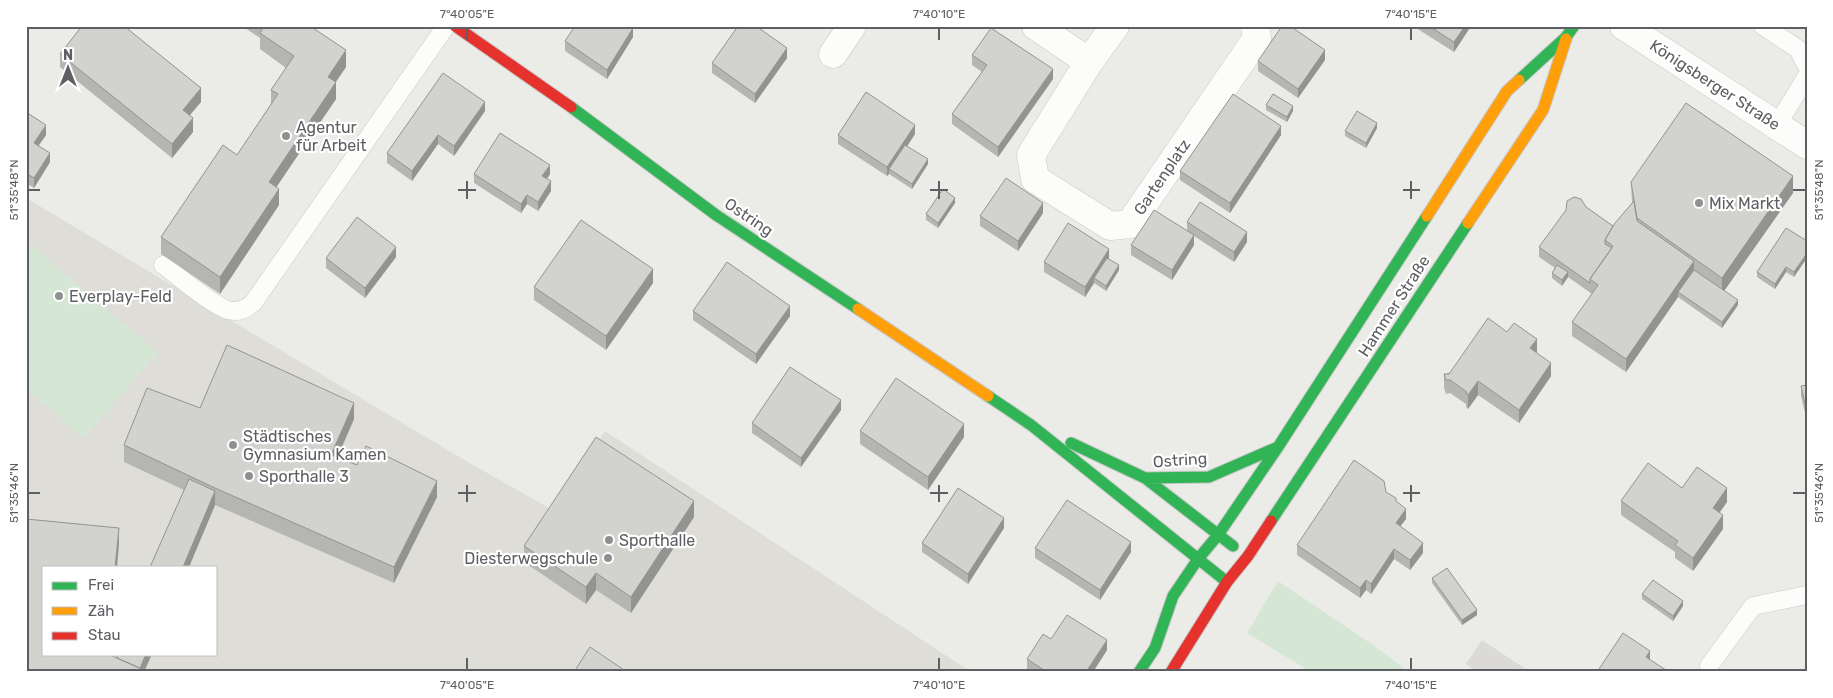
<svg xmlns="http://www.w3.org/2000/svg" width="1833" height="698" font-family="Rubik,sans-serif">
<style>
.industrial{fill:#dbdad7}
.education{fill:#deddd7;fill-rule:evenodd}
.green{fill:#d6e6d5}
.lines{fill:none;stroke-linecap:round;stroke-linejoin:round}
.lane-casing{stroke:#c9c9c8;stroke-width:19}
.street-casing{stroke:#c9c9c8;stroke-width:29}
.fast-casing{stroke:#c7c7c7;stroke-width:13}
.slow-casing{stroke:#c7c7c7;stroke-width:13}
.jam-casing{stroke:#c7c7c7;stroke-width:13}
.lane{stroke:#fcfcfb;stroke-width:18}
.street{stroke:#fcfcfb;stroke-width:28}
.fast{stroke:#30b455;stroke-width:11}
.slow{stroke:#ff9f0a;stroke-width:11}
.jam{stroke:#e5322d;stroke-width:11}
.wall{fill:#b5b5b2}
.shaded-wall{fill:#939391}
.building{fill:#d2d2cf;stroke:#939391}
.ticks{fill:none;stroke:#5d5f63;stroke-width:2}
.poi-dot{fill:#8f9091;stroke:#fff;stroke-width:2}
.labels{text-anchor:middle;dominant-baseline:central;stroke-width:4.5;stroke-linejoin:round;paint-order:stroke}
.street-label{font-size:16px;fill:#5d5f63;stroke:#fff}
.poi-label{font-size:16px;fill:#5d5f63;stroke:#fff;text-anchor:start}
.neatline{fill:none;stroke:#5d5f63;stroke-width:2}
.ticks-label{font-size:12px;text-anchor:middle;fill:#5d5f63}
</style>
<rect width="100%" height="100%" fill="#ebebe7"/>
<path class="industrial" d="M1482 640 1530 672H1477L1466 664Z"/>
<path class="education" d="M26 198 466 461 556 512 605 431 971 672H26ZM44 567H216V654H44Z"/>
<path class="green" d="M26 241 158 352 84 438 26 389Z
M1278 581 1373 645 1409 672H1311L1247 633Z"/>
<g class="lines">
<g class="lane-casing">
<path id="lane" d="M1763 26 1798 49 1807 66
M1777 125 1807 76
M163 265C178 276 213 306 228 310 238 313 246 309 253 303L446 26
M1709 666 1753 606 1807 595"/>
</g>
<g class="street-casing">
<path id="street" d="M1036 26 1089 62 1115 26
M1624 26 1807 145
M833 54 852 26
M1089 62 1031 155 1035 179 1110 226 1130 224 1257 38 1255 26"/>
</g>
<g class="fast-casing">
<path id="fast" d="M1519 80 1566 37 1574 26
M571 107 716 215 858 309
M988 396 1031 425 1227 582
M1071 443 1145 478 1209 477 1278 447
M1145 478 1233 546
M1271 521 1468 223
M1139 672 1155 648 1173 596 1198 559 1218 535 1278 447 1427 216"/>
</g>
<g class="slow-casing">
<path id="slow" d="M1427 216 1507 91 1519 80
M1468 223 1543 110 1566 39
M858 309 988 396"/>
</g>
<g class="jam-casing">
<path id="jam" d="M455 26 571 107
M1171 672 1227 582 1248 556 1271 521"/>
</g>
<use href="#lane" class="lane"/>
<use href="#street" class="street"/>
<use href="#fast" class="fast"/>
<use href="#slow" class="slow"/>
<use href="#jam" class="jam"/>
</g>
<path class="wall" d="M242 26H310L346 67 336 82V99L276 187 279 205 220 294 161 254V237L237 155 271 104V90L286 68 260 49V38Z
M1413 26H1471L1454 52Z
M1800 26H1807V31Z
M633 37 607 79 565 51V41Z
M60 54 201 102 190 115 193 132 172 158 60 67Z
M972 55 1053 79 998 157 952 124V114L982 72 972 65Z
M787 58 755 103 712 73V63Z
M1325 60 1298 98 1258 71V61Z
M1266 105 1293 111 1287 122 1266 110Z
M485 111 454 156 438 144 412 181 387 163V153Z
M26 112 46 135 39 145 50 162 34 188 26 183Z
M1377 128 1366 148 1345 136V131Z
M915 134 907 146 928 164 912 189 889 174 887 176 838 144V135Z
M1281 135 1230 213 1180 180V171Z
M474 174H550L547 179 551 191 538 211 527 204 521 213 474 183Z
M1631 182 1793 193 1724 291 1738 305 1722 328 1678 297 1626 372 1572 336V322L1592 294 1568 277 1562 286 1552 278V273L1555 268 1539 257V247L1586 207 1613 226 1632 203Z
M955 203 938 228 926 220V214Z
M1043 213 1018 251 980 226V216Z
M1187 222 1247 242 1234 262 1194 236V245L1172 280 1131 255V245L1187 231Z
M1807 241 1794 277 1786 272 1775 289 1757 277V272Z
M396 257 365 298 326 268V258Z
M1109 259 1119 270 1106 291 1094 283 1085 297 1044 272V262Z
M653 283 606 350 534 300V287Z
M693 311 790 316 756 364 693 320Z
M1537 353 1551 376 1519 423 1478 395 1468 409 1466 407V404L1450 393 1446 394 1444 388V374Z
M1807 385V417H1806L1801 396V386Z
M200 408 354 419 338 457 437 497 394 583 215 505 189 567H150L184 490 124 462V445Z
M841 410 801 467 752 433V423Z
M860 431 964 437 928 490 860 444Z
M1682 488 1727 502 1719 513 1723 529 1693 571 1675 558V552L1621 515V501Z
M1386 492 1396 501 1406 519 1400 526 1423 553 1410 570 1394 559 1371 594 1366 590 1360 598 1297 555V545Z
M694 517 631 613 596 590 586 604 524 562V546Z
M1004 528 968 584 922 552V543Z
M1035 548 1131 552 1100 600 1035 558Z
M1432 578 1477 615 1462 625 1432 583Z
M1642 594 1683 606 1673 621 1642 599Z
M1051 639 1107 650 1093 672H1032L1027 669V659Z"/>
<path class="shaded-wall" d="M1465 26H1471L1454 52V42Z
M633 28V37L607 79V70Z
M787 48V58L755 103V94Z
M346 50V67L328 93V77Z
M1325 50V60L1298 98V89Z
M1053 69V79L998 157V147Z
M336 82V99L269 198V182Z
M201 88V102L183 123V110Z
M485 102V111L454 156V146Z
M1293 106V111L1287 122V117Z
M193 118V132L172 158V144Z
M1377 123V128L1366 148V143Z
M46 125V135L34 152V143Z
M915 125V134L891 171 889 169V174L887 176V167Z
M1281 126V135L1230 213V203Z
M438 135V144L412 181V171Z
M50 153V162L34 188V178Z
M928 159V164L912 189V184Z
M550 165V174L542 186V176Z
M1793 176V193L1722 294V278Z
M551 181V191L538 211V202Z
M279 189V205L220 294V277Z
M527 195V204L521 213V204Z
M955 198V203L938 228V223Z
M1043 203V213L1018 251V241Z
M1247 232V242L1234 262V252Z
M1194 235V245L1172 280V270Z
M396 247V257L365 298V288Z
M1109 249V259L1094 278V283L1085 297V287Z
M1807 253V258L1794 277V272Z
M1694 261V275L1678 292V297L1626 372V359Z
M1119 265V270L1106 291V286Z
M1786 267V272L1775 289V284Z
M653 269V283L606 350V336Z
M1568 272V277L1562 286V280Z
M1738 300V305L1722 328V322Z
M790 306V316L756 364V354Z
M1537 339V353L1530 348Z
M1551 363V376L1519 423V410Z
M1478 381V395L1468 409V395Z
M841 400V410L801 467V458Z
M354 403V419L331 471V455Z
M964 424V437L928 490V477Z
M437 481V497L394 583V567Z
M1727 488V502L1713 522V508Z
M215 491V505L189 567H183Z
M694 501V517L631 613V597Z
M1406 509V519L1396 532V523Z
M1723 515V529L1693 571V558Z
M1004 518V528L968 584V574Z
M119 528V545L117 567H115Z
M1131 542V552L1100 600V590Z
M1423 543V553L1410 570V560Z
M1394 549V559L1371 594V584Z
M596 573V590L586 604V587Z
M1366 580V590L1360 598V588Z
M1683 601V606L1673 621V616Z
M1477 610V615L1462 625V620Z
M1107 640V650L1093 672H1086Z
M1650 651V661L1646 657Z
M146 654H152L144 672 139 670Z"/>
<path class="building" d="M82 26H124L201 88 183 110 193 118 172 144 60 54Z
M264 26H310L346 50 328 77 336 82 269 182 279 189 220 277 161 237 223 145 237 155 278 94 271 90 294 56 260 33Z
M575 26H631L633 28 607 70 565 41Z
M738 26H756L787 48 755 94 712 63Z
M1282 26H1290L1325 50 1298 89 1258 61Z
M1429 26H1465L1454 42Z
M991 28 1053 69 998 147 952 114 987 65 972 55Z
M443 73 485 102 454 146 438 135 412 171 387 153Z
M866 92 915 125 887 167 838 135Z
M1233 94 1281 126 1230 203 1180 171Z
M1273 94 1293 106 1287 117 1266 105Z
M1686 103 1793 176 1722 278 1637 218 1631 182Z
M1357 111 1377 123 1366 143 1345 131Z
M26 112 46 125 34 143 50 153 34 178 26 173Z
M500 133 550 165 542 176 551 181 538 202 527 195 521 204 474 174Z
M905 145 928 159 912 184 889 169Z
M1006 178 1043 203 1018 241 980 216Z
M943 189 955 198 938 223 926 214Z
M1574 197 1581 199 1586 207 1613 226 1605 240V244L1612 248 1590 279V283L1539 247 1566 210 1567 201Z
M1634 201 1637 221 1694 261 1626 359 1572 322 1598 285 1590 279 1613 246 1605 240 1615 223Z
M1200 202 1247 232 1234 252 1187 222Z
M1154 210 1194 235 1172 270 1131 245Z
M357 217 396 247 365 288 326 258Z
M581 220 653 269 606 336 534 287Z
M1068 223 1109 249 1085 287 1044 262Z
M1786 228 1807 241V253L1794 272 1786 267 1775 284 1757 272Z
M1107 258 1119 265 1106 286 1094 278Z
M727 262 790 306 756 354 693 311Z
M1557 265 1568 272 1562 280 1552 273Z
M1694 270 1738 300 1722 322 1678 292Z
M1488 318 1507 332 1514 323 1537 339 1530 348 1551 363 1519 410 1478 381 1468 395 1466 394 1467 392 1450 380H1446L1444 374H1449Z
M227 345 354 403 331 455 357 465 366 446 437 481 394 567 215 488 124 445 147 388 200 408Z
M790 367 841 400 801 458 752 423Z
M896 378 964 424 928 477 860 431Z
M1807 385V407L1806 408 1801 386Z
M596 437 694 501 631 597 596 573 586 587 524 546Z
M1354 460 1384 481 1386 492 1396 498V501L1406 509 1396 523 1423 543 1410 560 1394 549 1371 584 1366 580 1360 588 1297 545Z
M1648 463 1682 488 1697 467 1727 488 1713 508 1723 515 1693 558 1675 545 1678 541 1621 501Z
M189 479 215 491 183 567H150Z
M958 488 1004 518 968 574 922 543Z
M1067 500 1131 542 1100 590 1035 548Z
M26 519 119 528 115 567H44V654H108L148 672H26Z
M1447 568 1477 610 1462 620 1432 578Z
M1653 580 1683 601 1673 616 1642 594Z
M1067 615 1107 640 1086 672H1047L1027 659 1043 634 1051 639Z
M1623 633 1650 651 1646 657 1669 672H1597Z
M590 647 627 672H574Z
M118 654H146L140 668 117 658Z"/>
<path class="ticks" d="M467 28V40M939 28V40M1411 28V40M467 181V199M939 181V199M1411 181V199M28 190H40M458 190H476M930 190H948M1403 190H1420M1793 190H1806M467 485V502M939 485V502M1411 485V502M28 493H40M458 493H476M930 493H948M1403 493H1420M1793 493H1806M467 658V670M939 658V670M1411 658V670"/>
<g class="poi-dot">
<circle cx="286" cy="136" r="5"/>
<circle cx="1699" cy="203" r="5"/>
<circle cx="59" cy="296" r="5"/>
<circle cx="233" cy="445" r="5"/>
<circle cx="249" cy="476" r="5"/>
<circle cx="609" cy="540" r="5"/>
<circle cx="608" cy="558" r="5"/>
</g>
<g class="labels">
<g class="street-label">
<text transform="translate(1715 85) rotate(33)">Königsberger Straße</text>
<text transform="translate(1162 177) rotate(-56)">Gartenplatz</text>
<text transform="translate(749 217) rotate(34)">Ostring</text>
<text transform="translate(1394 306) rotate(-57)">Hammer Straße</text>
<text transform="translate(1180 460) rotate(-4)">Ostring</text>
</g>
<g class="poi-label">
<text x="296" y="127">Agentur<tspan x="296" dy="18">für Arbeit</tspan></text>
<text x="1709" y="203">Mix Markt</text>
<text x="69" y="296">Everplay-Feld</text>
<text x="243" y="436">Städtisches<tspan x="243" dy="18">Gymnasium Kamen</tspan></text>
<text x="259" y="476">Sporthalle 3</text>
<text x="619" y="540">Sporthalle</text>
<text x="598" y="558" text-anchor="end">Diesterwegschule</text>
</g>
</g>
<rect width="1833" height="698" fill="none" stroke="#ffffff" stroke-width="55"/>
<rect x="42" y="566" width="175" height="90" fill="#ffffff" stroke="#bebfc1"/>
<rect x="52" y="582" width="25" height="8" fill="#30b455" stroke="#bebfc1"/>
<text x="88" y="590" font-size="15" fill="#5d5f63">Frei</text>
<rect x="52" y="607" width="25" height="8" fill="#ff9f0a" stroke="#bebfc1"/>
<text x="88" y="616" font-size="15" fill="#5d5f63">Zäh</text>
<rect x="52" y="632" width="25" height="8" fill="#e5322d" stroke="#bebfc1"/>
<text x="88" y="640" font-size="15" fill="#5d5f63">Stau</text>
<g transform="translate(68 68)" stroke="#ffffff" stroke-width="4" paint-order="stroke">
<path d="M0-4L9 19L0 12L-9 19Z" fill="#5d5f63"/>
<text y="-8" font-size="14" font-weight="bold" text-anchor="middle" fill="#5d5f63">N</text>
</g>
<rect x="28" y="28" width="1778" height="642" class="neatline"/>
<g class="ticks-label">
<text x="467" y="18">7°40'05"E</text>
<text x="939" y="18">7°40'10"E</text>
<text x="1411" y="18">7°40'15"E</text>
<text transform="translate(14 190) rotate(-90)" y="4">51°35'48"N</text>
<text transform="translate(1819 190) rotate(-90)" y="4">51°35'48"N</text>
<text transform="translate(14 493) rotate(-90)" y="4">51°35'46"N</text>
<text transform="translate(1819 493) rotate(-90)" y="4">51°35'46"N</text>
<text x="467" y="689">7°40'05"E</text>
<text x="939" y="689">7°40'10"E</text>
<text x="1411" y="689">7°40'15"E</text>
</g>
</svg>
